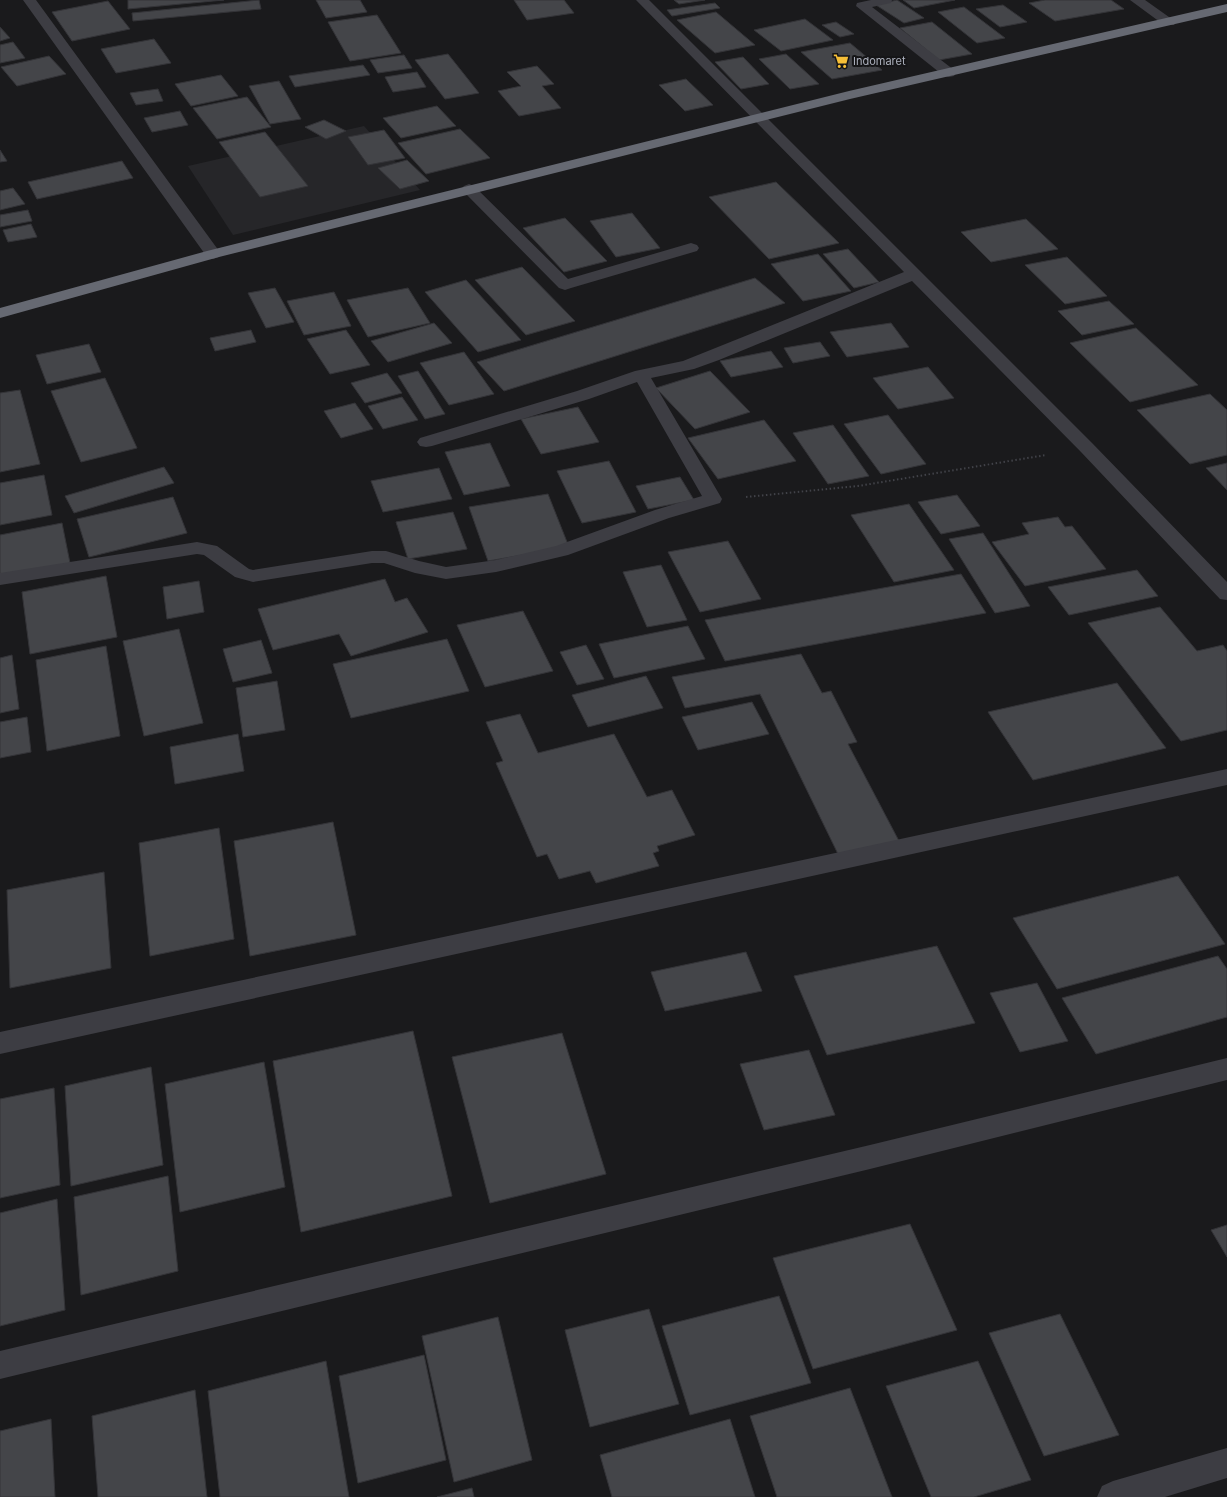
<svg xmlns="http://www.w3.org/2000/svg" width="1227" height="1497" font-family="Inter,sans-serif">
<style>
.built{fill:#262629}
.building{fill:#444549;stroke:#343438}
.lines{fill:none;stroke-linecap:round;stroke-linejoin:round}
.path{stroke:#414248;stroke-width:2;stroke-dasharray:1.5 2.5;stroke-linecap:butt}
.lane{fill:#3d3d43;fill-rule:evenodd}
.street{fill:#3d3d43;fill-rule:evenodd}
.highway{fill:#666972;fill-rule:evenodd}
.labels{text-anchor:middle;dominant-baseline:central;stroke-width:4;stroke-linejoin:round;paint-order:stroke}
.far-poi-label{font-size:11px;fill:#acb0bc;stroke:#151517;text-anchor:start}
</style>
<rect width="100%" height="100%" fill="#1a1a1c"/>
<path class="built" d="M364 126 420 190 233 235 188 166Z"/>
<path class="building" d="M128 0H224L128 9Z
M259 0 261 9 133 21 132 13Z
M316 0H360L367 12 326 18Z
M514 0H564L574 13 527 20Z
M674 0H705L679 4Z
M897 0 924 18 904 23 876 5Z
M903 0H955L914 8Z
M1045 0H1111L1124 9 1055 21 1029 3Z
M108 1 130 29 72 41 52 12Z
M715 3 720 8 672 16 667 10Z
M1003 5 1027 22 1000 27 976 9Z
M964 7 1005 38 977 43 938 12Z
M716 12 755 45 715 53 677 20Z
M377 15 401 53 350 61 328 22Z
M805 19 833 40 781 51 754 30Z
M836 22 854 34 840 37 822 25Z
M932 22 972 54 939 60 900 28Z
M0 27 10 38 0 41Z
M154 39 171 63 116 73 101 49Z
M13 42 25 58 0 63V45Z
M850 43 882 70 832 79 801 52Z
M448 54 479 93 445 99 415 60Z
M786 54 819 84 790 89 759 59Z
M404 55 412 68 378 73 370 60Z
M49 56 66 74 17 86 1 67Z
M743 57 769 84 741 89 715 62Z
M363 65 370 75 295 87 289 76Z
M537 66 554 84 542 86 561 108 519 116 498 91 521 86 507 72Z
M417 72 426 87 393 92 385 77Z
M221 75 238 96 191 106 175 84Z
M686 79 713 105 685 111 659 85Z
M279 81 301 119 270 124 249 86Z
M158 89 163 101 136 105 130 93Z
M247 97 271 127 217 139 193 108Z
M437 106 456 126 401 138 383 118Z
M180 111 188 125 152 132 144 118Z
M324 120 346 131 326 139 305 127Z
M460 129 490 158 426 174 398 143Z
M384 130 405 158 368 165 348 137Z
M265 132 308 186 260 197 219 142Z
M0 150 7 161 0 162Z
M407 160 429 181 400 189 378 168Z
M122 161 133 178 37 199 28 182Z
M776 182 839 243 769 259 709 197Z
M13 188 25 204 0 210V191Z
M28 210 32 221 0 227V215Z
M632 213 660 248 616 257 590 221Z
M565 218 607 261 564 272 523 228Z
M1026 219 1058 249 991 262 961 232Z
M31 224 37 237 8 242 3 230Z
M848 249 879 282 854 288 823 254Z
M818 254 851 291 803 301 771 264Z
M1067 257 1107 296 1065 304 1025 265Z
M522 267 575 321 526 335 475 280Z
M755 278 785 303 504 391 477 362Z
M466 280 521 340 478 352 425 292Z
M275 288 294 322 266 328 248 293Z
M408 288 430 323 368 337 347 300Z
M334 292 351 326 304 335 287 301Z
M1109 301 1134 324 1082 335 1058 311Z
M434 323 452 343 388 362 371 341Z
M891 323 909 347 847 357 830 332Z
M1136 328 1198 385 1130 402 1070 343Z
M251 330 256 342 215 351 210 338Z
M346 330 370 365 330 374 307 339Z
M820 342 830 356 793 363 784 348Z
M89 344 101 372 47 384 36 355Z
M771 351 783 367 731 377 720 361Z
M464 352 494 394 449 405 420 363Z
M928 367 954 398 898 409 873 378Z
M418 371 445 414 425 419 398 376Z
M710 371 750 412 695 429 656 388Z
M387 373 402 393 365 403 351 383Z
M105 378 137 448 81 462 51 391Z
M20 390 40 464 0 472V393Z
M1210 394 1227 410V455L1190 464 1137 410Z
M402 397 418 420 383 429 368 406Z
M355 403 373 429 341 438 324 411Z
M578 407 599 442 541 454 521 419Z
M888 415 926 464 881 474 844 424Z
M764 420 796 461 718 479 688 438Z
M833 425 869 476 828 484 793 433Z
M490 443 510 486 464 495 445 452Z
M609 461 636 512 582 523 557 471Z
M1227 463V490L1206 468Z
M164 467 174 483 74 513 65 496Z
M439 468 452 499 383 512 371 481Z
M44 475 52 515 0 525V483Z
M680 477 694 500 648 509 636 486Z
M548 494 569 547 488 561 469 507Z
M957 495 980 526 941 534 918 502Z
M173 497 187 533 89 557 77 519Z
M909 504 954 570 894 582 851 515Z
M453 512 467 549 408 559 396 522Z
M1058 517 1065 527 1072 526 1106 569 1025 586 992 542 1029 534 1022 523Z
M62 523 70 563 0 577V535Z
M983 533 1030 606 995 613 949 539Z
M728 541 761 599 700 612 668 552Z
M661 565 687 620 647 627 623 572Z
M1137 570 1158 596 1069 615 1048 587Z
M961 574 986 613 725 661 705 620Z
M106 576 117 637 30 654 22 592Z
M385 579 395 602 407 598 428 632 351 656 339 634 273 650 258 609Z
M199 581 204 612 167 619 163 587Z
M1160 607 1197 651 1223 645 1227 651V730L1181 741 1088 623Z
M523 611 553 671 485 687 457 625Z
M688 626 705 659 614 678 599 644Z
M179 629 203 723 144 736 123 641Z
M447 639 469 691 351 718 333 664Z
M261 640 272 673 233 682 223 649Z
M586 645 604 679 577 685 560 652Z
M106 646 120 736 47 751 36 660Z
M801 654 822 693 831 691 857 742 848 744 899 841 838 854 760 694 685 708 672 677Z
M12 655 19 709 0 713V658Z
M646 676 663 708 588 727 572 695Z
M277 681 285 730 243 737 236 688Z
M1117 683 1166 748 1033 780 988 712Z
M752 702 769 734 698 750 682 717Z
M520 714 538 753 614 734 647 797 672 790 695 835 657 846 659 851 653 853 659 866 596 883 590 871 559 879 547 854 537 857 496 763 503 761 486 722Z
M27 717 31 752 0 758V722Z
M238 734 244 771 175 784 170 747Z
M333 822 356 935 250 956 234 841Z
M219 828 234 939 150 956 139 843Z
M104 872 111 968 10 988 7 890Z
M1178 876 1225 944 1057 989 1013 918Z
M937 946 975 1023 827 1055 794 976Z
M746 952 762 991 665 1011 651 972Z
M1218 956 1227 969V1017L1096 1054 1062 998Z
M1037 983 1068 1041 1020 1052 990 993Z
M413 1031 452 1196 301 1232 273 1061Z
M562 1033 606 1174 490 1203 452 1057Z
M809 1050 835 1115 764 1130 740 1064Z
M264 1062 285 1187 180 1212 165 1084Z
M151 1067 163 1165 71 1186 65 1086Z
M54 1088 60 1185 0 1198V1099Z
M168 1176 178 1271 81 1295 74 1197Z
M57 1199 65 1310 0 1326V1213Z
M910 1224 957 1330 813 1369 773 1258Z
M1227 1225V1257L1211 1230Z
M779 1296 811 1383 690 1415 662 1326Z
M649 1309 679 1404 590 1427 565 1330Z
M1060 1314 1119 1435 1044 1456 989 1333Z
M498 1317 532 1460 454 1482 422 1336Z
M424 1355 446 1460 358 1483 339 1376Z
M326 1361 349 1497H220L208 1391Z
M978 1361 1031 1480 974 1497H931L886 1386Z
M850 1388 892 1497H777L750 1416Z
M195 1390 207 1497H98L92 1416Z
M51 1419 55 1497H0V1431Z
M730 1419 755 1497H612L600 1455Z
M472 1488 474 1497H437Z"/>
<g class="lines">
<path class="path" d="M746 497 858 486 1046 455"/>
<path class="lane" d="M469 184 474 186 568 279 691 243 697 245 699 248 697 251 571 288 565 290 559 288 464 192 461 189 464 186Z"/>
<path class="street" d="M23 0H36L219 251 221 254 219 257 213 259 207 257Z
M636 0H649L1093 444 1227 582V600L1220 599 1081 452 912 281 719 360 694 369 651 378 722 499 720 503 669 518 568 555 496 572 446 579 415 573 384 563H372L253 582 235 577 204 555 197 554 0 585V573L197 542 217 546 249 569 253 570 372 551H386L419 561 446 567 496 560 556 546 655 510 702 496 637 382 589 399 432 446 426 447 420 446 417 442 420 438 577 391 635 371 683 361 904 272Z
M871 0H892L891 3 872 7 954 70 956 73 954 76 949 77 944 76 856 6 857 3Z
M1130 0H1145L1176 22 1174 25H1164Z
M1227 769V785L0 1054V1032Z
M1227 1058V1080L870 1169 0 1379V1351L870 1145Z
M1227 1448V1478L1165 1497H1097L1102 1486 1113 1481Z"/>
<path class="highway" d="M1227 4V12L850 99 219 257 0 318V308L207 251 849 91Z"/>
</g>
<defs>
<g id="supermarket-bare" transform="scale(1.2)"><path d="M-6-5.5h2.5l.6 2H6L4.5 2H-2.5L-4.4-4H-6ZM-1.5 3.2a1.3 1.3 0 1 0 .1 0ZM3 3.2a1.3 1.3 0 1 0 .1 0Z" fill="#f6bf38" stroke="#151517" stroke-width="2.5" paint-order="stroke"/></g>
</defs>
<g fill-rule="evenodd">
<use href="#supermarket-bare" x="841" y="61"/>
</g>
<g class="labels">
<g class="far-poi-label">
<text x="853" y="61">Indomaret</text>
</g>
</g>
</svg>
